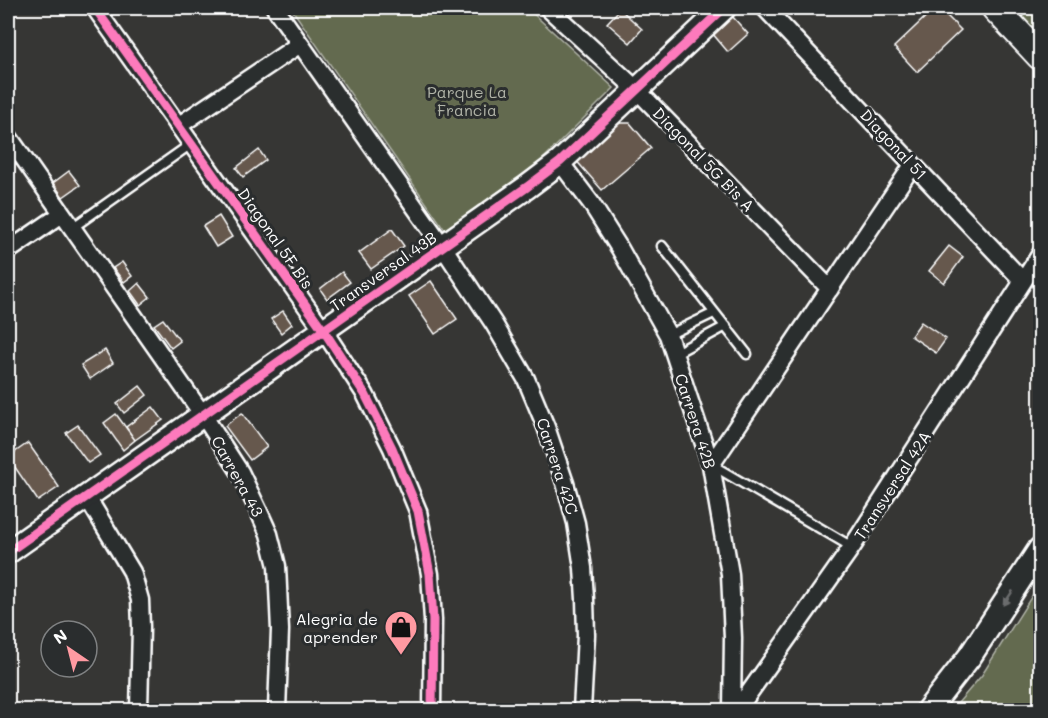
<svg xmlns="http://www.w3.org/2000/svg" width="1048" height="718" font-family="Mali,sans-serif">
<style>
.green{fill:#636a50;stroke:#b1b4a8;stroke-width:1.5}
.building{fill:#66584d;stroke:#fff;stroke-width:1.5}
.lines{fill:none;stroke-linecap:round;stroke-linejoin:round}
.lane-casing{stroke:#fff;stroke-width:13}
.street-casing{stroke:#fff;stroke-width:21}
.secondary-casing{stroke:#fff;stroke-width:27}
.primary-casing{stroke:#fff;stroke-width:30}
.lane{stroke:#2a2d2e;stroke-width:8}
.street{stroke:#2a2d2e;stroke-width:16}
.secondary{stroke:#2a2d2e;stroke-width:22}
.primary{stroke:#2a2d2e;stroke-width:26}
.cycleway-casing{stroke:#2a2d2e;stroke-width:13}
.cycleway{stroke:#fd7abc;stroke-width:9}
.oneway{fill:#6a6c6d}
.labels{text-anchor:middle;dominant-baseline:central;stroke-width:6;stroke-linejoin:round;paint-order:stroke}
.park-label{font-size:16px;fill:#b1b4a8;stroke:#2a2d2e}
.street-label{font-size:16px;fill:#fff;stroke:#2a2d2e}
.poi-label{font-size:16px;fill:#fff;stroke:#2a2d2e;text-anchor:end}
</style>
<rect width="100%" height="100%" fill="#363634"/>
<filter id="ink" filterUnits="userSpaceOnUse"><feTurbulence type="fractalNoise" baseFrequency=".0167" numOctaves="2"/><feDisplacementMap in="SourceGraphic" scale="12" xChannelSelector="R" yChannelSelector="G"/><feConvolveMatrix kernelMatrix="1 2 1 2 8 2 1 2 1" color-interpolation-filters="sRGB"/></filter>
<g filter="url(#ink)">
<path class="green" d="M291 8H527L614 88 540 162 445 230Z
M1009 8H1040V40Z
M1040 583V710H952L982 675Z"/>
<path class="building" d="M935 8H939L961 30 917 72 894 47Z
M620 9 642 29 630 43 607 23Z
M732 16 748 34 728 52 712 33Z
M616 123H630L651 148 602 190 574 158Z
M259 150 266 160 243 177 236 168Z
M69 171 80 185 63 197 53 183Z
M219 216 232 237 216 247 203 226Z
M392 229 404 246 371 269 359 253Z
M949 246 963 257 944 283 929 271Z
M122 262 132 276 124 282 113 268Z
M342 272 350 282 327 299 320 289Z
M431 281 457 319 435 334 409 296Z
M139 283 150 297 140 305 130 291Z
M283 311 292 324 281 333 271 319Z
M163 319 180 341 171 348 154 325Z
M921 322 946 339 936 353 911 336Z
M105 350 113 363 90 379 81 365Z
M140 386 147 395 124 413 117 404Z
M153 407 163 420 135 440 126 427Z
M242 413 267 447 250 460 225 426Z
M116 414 135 440 123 450 104 423Z
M78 425 100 455 88 463 66 433Z
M28 443 59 487 38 501 8 457Z"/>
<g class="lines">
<g class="lane-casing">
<path id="lane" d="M72 228 191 144
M662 246 747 354
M668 335 714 313
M674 354 726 326
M712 465 852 547"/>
</g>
<g class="street-casing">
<path id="street" d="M95 8 324 331 365 394 392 448 418 511 430 574 433 620 432 710
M275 8 443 247 494 324 526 379 546 427 565 483 576 523 583 568 585 599 586 635 582 710
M548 8 637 90 830 289
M765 8 1023 281
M178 126 300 44
M8 136 203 415 240 472 260 514 269 534 277 566 280 630 277 710
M560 162 591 203 620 249 668 335 711 465 730 574 733 638 732 710
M8 251 62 214
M711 465 913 165
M87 497 132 572 140 600 141 627 139 710
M737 710 852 547 1040 255"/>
</g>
<g class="secondary-casing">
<path id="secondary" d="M8 552 527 187 560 162 724 8
M928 710 970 656 1040 549"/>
</g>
<g class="primary-casing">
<path id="primary" d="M995 8 1040 56"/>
</g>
<use href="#lane" class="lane"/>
<use href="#street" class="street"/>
<use href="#secondary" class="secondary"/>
<use href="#primary" class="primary"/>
<g class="cycleway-casing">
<path id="cycleway" d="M95 8 324 331 365 394 392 448 418 511 430 574 433 620 432 710
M8 552 527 187 560 162 724 8"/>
</g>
<use href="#cycleway" class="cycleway"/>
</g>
<defs><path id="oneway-solid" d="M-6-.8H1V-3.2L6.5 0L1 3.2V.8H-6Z" transform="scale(1.5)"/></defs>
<use class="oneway" href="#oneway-solid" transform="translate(1008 598) rotate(124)"/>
</g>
<defs>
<g id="shop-pin" transform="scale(1.725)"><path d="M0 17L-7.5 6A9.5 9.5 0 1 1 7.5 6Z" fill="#ff9aa2" stroke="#2a2d2e"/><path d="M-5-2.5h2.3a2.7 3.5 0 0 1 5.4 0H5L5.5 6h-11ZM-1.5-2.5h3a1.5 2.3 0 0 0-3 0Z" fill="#111"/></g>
</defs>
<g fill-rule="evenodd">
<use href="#shop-pin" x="401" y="627"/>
</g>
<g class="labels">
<g class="park-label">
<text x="467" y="91">Parque La<tspan x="467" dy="18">Francia</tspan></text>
</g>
<g class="street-label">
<text transform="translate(894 144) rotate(47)">Diagonal 51</text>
<text transform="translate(704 159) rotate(46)">Diagonal 5G Bis A</text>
<text transform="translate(276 238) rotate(55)">Diagonal 5F Bis</text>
<text transform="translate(383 271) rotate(-35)">Transversal 43B</text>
<text transform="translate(696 421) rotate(72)">Carrera 42B</text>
<text transform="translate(558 466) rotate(72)">Carrera 42C</text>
<text transform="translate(238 476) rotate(61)">Carrera 43</text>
<text transform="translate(892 485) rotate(-57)">Transversal 42A</text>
</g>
<g class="poi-label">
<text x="378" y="618">Alegria de<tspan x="378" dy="18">aprender</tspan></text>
</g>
</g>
<rect width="1048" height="718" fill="none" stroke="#2a2d2e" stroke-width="30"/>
<rect x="15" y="15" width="1018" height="688" fill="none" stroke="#fff" stroke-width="2" filter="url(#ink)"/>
<g transform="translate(69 649) rotate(325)"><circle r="28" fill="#2a2d2e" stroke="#7f8182" stroke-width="1.5"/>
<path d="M0-4.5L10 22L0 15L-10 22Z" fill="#ff9aa2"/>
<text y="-9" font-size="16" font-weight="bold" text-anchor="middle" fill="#ffffff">N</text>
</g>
</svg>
